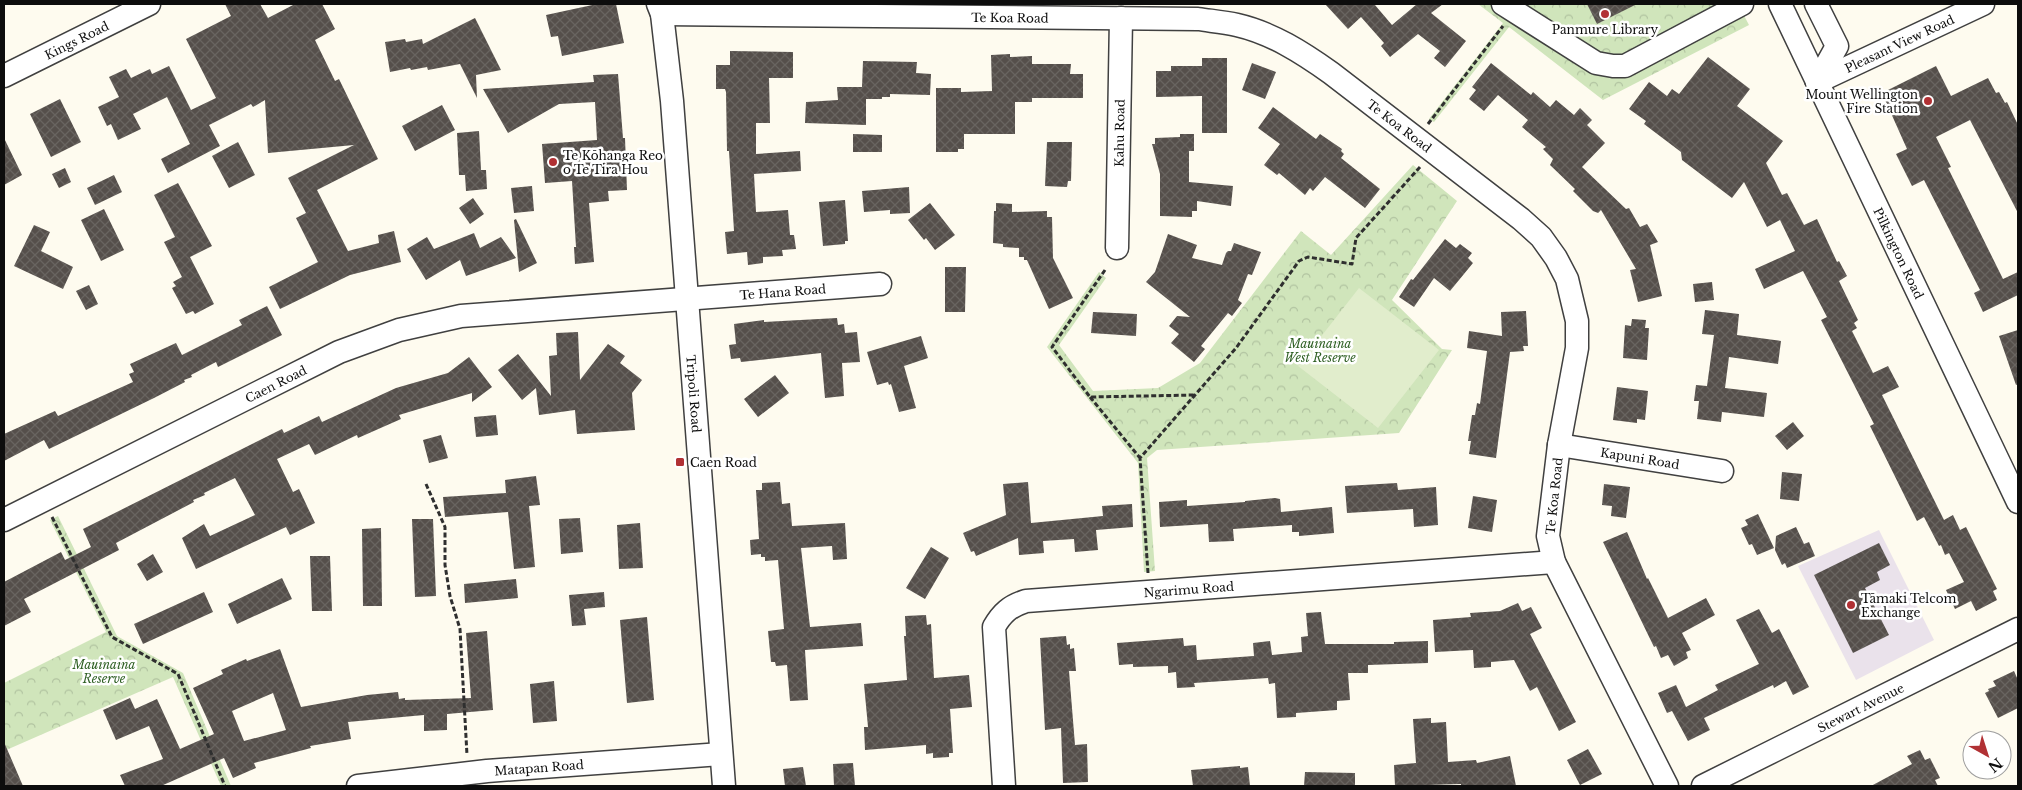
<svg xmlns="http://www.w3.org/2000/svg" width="2022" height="790" font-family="'Libre Baskerville',serif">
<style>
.industrial{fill:#eae2eb}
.park{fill:url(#park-crowns)}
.pitch{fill:#e1edcc}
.building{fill:url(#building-cross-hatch);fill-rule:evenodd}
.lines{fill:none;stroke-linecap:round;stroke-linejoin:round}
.minor-casing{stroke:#404040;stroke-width:25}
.path{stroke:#2f2f2f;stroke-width:3;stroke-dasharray:5 2.5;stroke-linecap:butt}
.minor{stroke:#fff;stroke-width:22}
.poi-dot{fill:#b13134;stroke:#fff;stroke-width:2}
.labels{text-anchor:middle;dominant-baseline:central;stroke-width:5;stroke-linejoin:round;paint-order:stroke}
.street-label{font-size:12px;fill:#0d0d0d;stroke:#fff}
.poi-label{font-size:12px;fill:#0d0d0d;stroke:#fff;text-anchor:start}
.park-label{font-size:12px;font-style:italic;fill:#2e5f23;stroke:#fff}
</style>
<defs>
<pattern id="park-crowns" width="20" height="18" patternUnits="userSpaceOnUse" patternTransform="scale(1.25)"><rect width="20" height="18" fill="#d0e5bb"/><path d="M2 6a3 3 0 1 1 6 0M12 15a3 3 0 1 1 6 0" fill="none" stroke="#b1c3a0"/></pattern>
<pattern id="building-cross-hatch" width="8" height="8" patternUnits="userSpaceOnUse" patternTransform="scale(1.25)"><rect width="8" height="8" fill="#554f4b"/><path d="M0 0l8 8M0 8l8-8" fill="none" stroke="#686460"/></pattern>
</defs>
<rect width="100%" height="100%" fill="#fefbef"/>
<path class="industrial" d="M1879 530 1934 640 1856 680 1798 566Z"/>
<path class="park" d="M1478 4H1738L1749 25 1603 100 1509 27 1434 122 1429 119 1503 23Z
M1413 165 1457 201 1392 300 1442 349 1452 350 1399 433 1157 450 1147 458 1155 571 1144 572 1138 463 1047 347 1099 272 1106 278 1059 345 1093 391 1158 388 1200 363 1301 231 1331 255Z
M58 516 117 636 183 673 231 786H221L173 677 4 751V683L106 632 50 520Z"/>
<path class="pitch" d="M1359 288 1439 350 1378 428 1298 366Z"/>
<path class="building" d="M225 4H260L268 18 295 4H322L335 29 315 40 335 81 339 79 378 159 317 190 348 251 379 243 378 235 394 231 401 262 350 275 280 309 269 287 318 262 296 218 306 213 288 178 354 145 268 153 265 100 253 107 251 104 209 125 220 146 168 173 161 159 190 144 167 97 133 114 141 129 118 140 111 124 107 126 98 107 119 97 109 77 126 69 131 78 150 69 152 74 169 66 191 110 216 98 186 39 231 16Z
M597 4H616L624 43 562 56 558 36 551 37 546 15Z
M1325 4H1376L1375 5 1392 25 1417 4H1443L1431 13 1466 41 1445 67 1434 58 1440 51 1418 34 1390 57 1381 46 1384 43 1361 17 1348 29Z
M1587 4H1637L1597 24Z
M475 18 501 70 476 75 477 98 460 64 428 70 427 67 411 70 410 68 390 72 385 42 405 39 406 42 422 39 423 44Z
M730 51 793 52V78H769L770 123H756V154L800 151 801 171 754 174 756 212 788 210 790 235H794L796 249 782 250 783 256 763 257V263L748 265 747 252 727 254 725 232 734 231 729 151H727L726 92 725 89H716V65H730Z
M1010 54V57L1032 56V64H1071L1070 74H1083V98H1032V102H1015V134H964V149H958V152H936V88H961V92L992 91 991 55Z
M1708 57 1750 89 1737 106 1783 141 1766 163 1782 195 1787 193 1804 225 1817 219 1837 262 1839 261 1847 276 1839 281 1858 320 1854 323 1857 328 1852 331 1873 373 1888 366 1899 387 1882 395 1944 520 1953 515 1960 530 1966 527 1997 589 1993 591 1997 600 1976 611 1971 601 1955 609 1946 590 1964 582 1949 553 1945 555 1941 545 1939 546 1924 517 1917 521 1870 426 1874 424 1821 320 1827 317 1803 271 1764 289 1755 269 1795 251 1780 220 1767 227 1744 182 1732 198 1682 160 1681 152 1644 124 1646 121 1629 109 1649 82 1667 96 1672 89 1679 94Z
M1202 58H1227V133H1202V96L1156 97V71H1171V66H1202Z
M863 61 917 62 916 73 931 74 930 95 890 94V97H882V99H866V125L805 123 806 102 838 100 837 87H862Z
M1252 63 1276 72 1265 99 1242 90Z
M1491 63 1531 95 1533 92 1550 107 1556 100 1574 115 1580 108 1592 120 1587 125 1605 143 1582 167 1626 209 1629 208 1640 227 1647 224 1658 242 1650 245 1662 296 1638 302 1630 270 1636 269 1601 210 1598 213 1593 211 1573 191 1575 189 1550 165 1553 159 1543 149 1546 147 1522 127 1528 120 1498 95 1484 111 1469 99 1476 90 1472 87Z
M1936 66 1951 96 1988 78 1996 93 1999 92 2005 103 2007 102 2018 125V213L1970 120 1936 137 1951 167 1948 168 2003 279 2018 272V295L1983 312 1974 293 1980 290 1924 180 1912 186 1896 154 1907 149 1882 93Z
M618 74 623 138H625L627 190 608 191 609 201 589 203 594 262 575 264 574 247H576L572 181 545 183 542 144 597 140 595 102 559 104 508 133 483 89 594 82 593 75Z
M60 99 81 142 51 157 30 114Z
M442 105 455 130 415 151 402 126Z
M1273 107 1316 139 1320 134 1342 149 1341 151 1344 154 1341 158 1380 189 1365 208 1325 177 1313 191 1310 188 1305 195 1279 173 1277 175 1264 165 1280 144 1258 128Z
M479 131 481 170H486L487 189 466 191 465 175H459L457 133Z
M853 134 882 135V152H853Z
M1180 134H1194V151H1189V182L1233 186 1231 206 1197 201V211H1192V217L1160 216V174L1152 144H1155V138L1180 137Z
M4 138 22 175 4 185Z
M238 142 255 175 229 188 212 156Z
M1047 142H1072L1071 181H1068L1067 187 1045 186Z
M65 168 71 182 59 188 52 174Z
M114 175 122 192 95 205 87 188Z
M178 183 212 246 190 257 214 304 195 314 193 311 186 314 172 288 176 286 173 282 182 277 164 242 175 237 154 195Z
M532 186 534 211 514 213 511 188Z
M909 187 910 213 890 214V210L864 212 862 191Z
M473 198 484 214 470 224 459 208Z
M845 200 848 241H845V244L823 246 819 202Z
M930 203 955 235 935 250 926 238 924 240 908 220Z
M996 203 1012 204V212L1047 211V217H1052L1053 258 1073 298 1049 309 1027 260H1024V257H1019V248L1003 247V244L993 243 994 211H996Z
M104 209 124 250 101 261 81 220Z
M516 219 537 263 519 272 514 220Z
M34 225 50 232 41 251 73 267 63 289 14 266Z
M474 233 480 248 501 237 516 258 466 276 460 260 426 280 407 249 427 237 434 249Z
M1168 234 1197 245 1192 258 1222 265 1226 253 1228 251H1231L1234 243 1261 252 1252 275 1248 274 1238 300 1242 303 1232 316 1228 313 1201 346 1205 349 1194 362 1171 343 1179 334 1169 326 1177 316 1190 317 1146 282 1155 272Z
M1445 239 1456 248 1460 244 1472 253 1468 258 1473 263 1450 291 1434 278 1414 307 1399 297 1411 279 1413 280Z
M945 267H966L965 312H945Z
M1712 282 1714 300 1695 302 1693 284Z
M89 285 98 304 86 310 76 291Z
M267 306 282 335 218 367 216 362 191 375 192 377 184 380 185 382 154 398 49 449 44 440 4 461V434L55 411 58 416 133 382 129 374 134 372 130 364 176 343 182 355 242 325 239 320Z
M1705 310 1739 314 1737 335 1781 341 1778 364 1729 357 1725 388 1767 393 1764 417 1722 412 1721 422 1697 419 1699 401H1694L1696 385 1707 386 1714 335 1702 334Z
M1526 311 1528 346H1523L1524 351 1510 352 1496 458 1469 454 1471 441H1468L1472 415H1475L1477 403 1480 404 1487 351 1467 348 1469 331 1502 336 1501 312Z
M1093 312 1137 314 1136 336 1091 333Z
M837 318 838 325 844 324 845 333 857 332 860 362 842 363 844 396 825 398 821 353 741 362 740 358 731 359 729 345 736 344 734 324 764 320V322Z
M1632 319 1646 320 1645 328H1649L1647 360 1623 358 1625 325 1631 326Z
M2018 330V384L2016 385 1999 336Z
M578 332 580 380 608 344 625 356 620 363 642 380 632 393 635 430 577 434 575 410 539 415 536 388 522 400 498 370 518 354 551 396 549 356 557 355 556 333Z
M921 336 928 358 904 366 916 408 899 412 891 384 889 385 888 382 877 385 867 352Z
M469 357 492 387 472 402V393L399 415 401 419 358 438 357 435 315 455 309 444 277 459 293 492 299 489 315 523 290 535 286 527 196 569 182 538 204 524 210 536 255 515 235 478 204 493 205 495 193 500 194 502 116 543 119 550 24 599 31 612 4 626V582L61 552 65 560 91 547 83 529 282 429 284 433 319 416 322 422 396 388 448 373Z
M775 375 789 393 758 417 744 399Z
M1617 387 1648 391 1645 420 1637 419V423L1613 420Z
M496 415 498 435 476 437 474 417Z
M1793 422 1804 436 1787 450 1775 436Z
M441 435 448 458 429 463 423 440Z
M1782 472 1802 474 1799 501 1780 499Z
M536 476 540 505 529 506 535 567 514 569 508 512 445 517 443 497 506 493 505 480Z
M780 482 782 504 790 503 792 526 845 523 847 559 833 560 832 546 801 548 810 627 861 623 863 646 805 650 808 700 790 701 787 665 776 666 775 662H771L768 631 784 629 778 560 765 561V557H761V554L751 555 750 540 759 539 756 490H762V483Z
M1028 482 1031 523 1103 516 1102 506 1132 504 1133 527 1096 530 1098 550 1075 552 1074 539 1043 541 1044 553 1019 555 1018 538 976 556 974 551 971 552 963 533 1006 515 1003 484Z
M1397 483 1398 490 1436 487 1438 525 1414 527 1413 509 1347 513 1345 486Z
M1604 484 1630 487 1626 518 1611 516 1612 506 1602 505Z
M1473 496 1497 500 1492 532 1468 528Z
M1275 498 1280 499 1281 512 1332 507 1334 533 1299 536V532H1292V525L1233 529 1234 541 1209 542 1208 524 1160 527 1159 502 1187 500V506L1245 502V501Z
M1758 514 1774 548 1757 555 1752 544 1749 545 1741 528 1748 525 1745 520Z
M580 518 583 552 561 554 559 519Z
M412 519H433L436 596 415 597Z
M640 523 643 568 619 569 617 525Z
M1796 527 1804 544 1809 542 1815 556 1787 568 1785 563 1782 565 1775 550 1776 536Z
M381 528 382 606H363L362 529Z
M1627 532 1647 579 1648 578 1668 618 1706 598 1715 615 1682 633 1691 650 1686 652 1688 658 1674 666 1668 655 1661 658 1656 646 1654 647 1603 542Z
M1879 543 1890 565 1877 572 1880 580 1865 588 1889 635 1853 653 1814 575Z
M931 547 949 558 925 599 906 588Z
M153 554 163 572 147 581 137 564Z
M310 556H330L332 611H312Z
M282 578 292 599 237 624 228 604Z
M516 579 518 598 465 603 464 584Z
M204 592 213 612 143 644 134 624Z
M604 592 605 607 584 609 586 625 572 626 569 595Z
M1518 603 1522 611 1531 607 1542 628 1530 634 1576 722 1559 731 1537 687 1530 691 1514 660 1491 662V667L1474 668 1473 650 1435 652 1433 620 1471 617 1470 613 1500 611Z
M1759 609 1772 633 1779 629 1809 687 1793 695 1786 681 1774 688 1773 685 1704 718 1710 730 1688 741 1672 711 1667 713 1658 693 1676 685 1686 707 1718 690 1715 685 1759 664 1736 620Z
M1321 612 1325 644H1394V642L1428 641V663L1368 665V673H1348L1350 700 1337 701V710L1296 713V717L1277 718 1275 683 1269 684 1268 678 1194 683 1195 687 1177 688 1176 672 1168 673V666L1133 667V664L1119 665 1117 643 1183 638 1184 646 1196 645 1197 660 1254 656 1253 643 1270 641 1272 655 1302 652 1301 637 1308 636 1306 613Z
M926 615 927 625 931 624 934 678 969 675 972 707 950 709 953 753H949V757L933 758V753L926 754V745L865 750 864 727H868L864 684 907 680 904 636H906L905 616Z
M647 617 654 700 627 703 620 620Z
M487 631 493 710 447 714V730L424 731V715L348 722 351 739 310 746 311 748 254 763 256 768 233 778 224 758 161 786H125L120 775 163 759 149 726 116 740 103 710 130 698 135 709 157 699 180 749 214 734 193 688 223 674 221 670 246 659 247 661 280 649 301 707 367 695 398 692 399 699 405 698V700L471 698 466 633ZM273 693 286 730 244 741 232 711Z
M1066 636 1067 645 1070 644V649L1074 648 1076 671H1069L1075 745 1087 744 1088 782 1063 783 1061 728 1045 730 1040 638Z
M2014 671 2018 680V708L1998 718 1985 693 1989 691 1988 689 1996 686 1993 681Z
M554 681 557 721 533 723 530 684Z
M1431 718V723L1446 722 1448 762 1476 760 1477 763 1510 756 1516 786H1461V784L1395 786 1394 765 1416 763 1413 719Z
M4 742 23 786H4Z
M1588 749 1602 774 1580 785 1567 760Z
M1920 750 1925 760 1930 758 1940 778 1935 780 1938 786H1871L1912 764 1907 756Z
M853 763 855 786H834L833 764Z
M1240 766V768L1248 767 1250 786H1193L1191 770Z
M803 767 806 786H785L783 769Z
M1305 772 1355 773V786H1304Z"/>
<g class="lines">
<g class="minor-casing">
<g id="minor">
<path id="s1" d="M658 4 662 14 672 101 724 786"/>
<path d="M1503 4 1596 63 1613 66H1625L1742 4"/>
<path id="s2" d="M1780 4 2018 502"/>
<path d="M1816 4 1837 46 1817 82"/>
<path id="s3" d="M662 14 1198 19C1211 21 1224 22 1237 25 1272 33 1303 53 1331 73L1521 219 1541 237 1556 258 1567 279 1577 321V348L1559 445 1548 536 1554 562 1667 786"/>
<path id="s4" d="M4 76 149 4"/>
<path id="s5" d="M1817 82 1983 4"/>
<path id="s6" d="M1117 248 1121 18"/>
<path id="s7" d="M1559 445 1722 471"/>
<path id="s8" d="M4 520 339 352 399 330 461 316 880 284"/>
<path id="s9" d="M358 786 487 771 721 754"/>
<path id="s10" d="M1004 786 994 627C1002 613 1010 606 1026 601L1554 562"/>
<path id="s11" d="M1703 786 2018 629"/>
</g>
</g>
<path class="path" d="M1428 124 1503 26
M1105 270 1052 347 1090 397 1195 395
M1090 397 1140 458
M426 484 445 527V565L450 596 460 629 467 755
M52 517 112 637 178 674 225 786
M1148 573 1140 458 1236 348 1299 261 1308 257 1352 264 1356 238 1420 167"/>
<use href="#minor" class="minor"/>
</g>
<g class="poi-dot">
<circle cx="1605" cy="14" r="5"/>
<circle cx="1928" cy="101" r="5"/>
<circle cx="553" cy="162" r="5"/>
<rect x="675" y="457" width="10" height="10" rx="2.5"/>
<circle cx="1851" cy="605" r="5"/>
</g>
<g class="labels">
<g class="street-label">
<text stroke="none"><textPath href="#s3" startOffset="348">Te Koa Road</textPath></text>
<text stroke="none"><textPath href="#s4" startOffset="81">Kings Road</textPath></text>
<text stroke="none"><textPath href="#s5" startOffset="91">Pleasant View Road</textPath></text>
<text stroke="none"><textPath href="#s3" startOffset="768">Te Koa Road</textPath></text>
<text stroke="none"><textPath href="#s6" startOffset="115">Kahu Road</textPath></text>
<text stroke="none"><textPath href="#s2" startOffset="276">Pilkington Road</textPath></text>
<text stroke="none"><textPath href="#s8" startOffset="825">Te Hana Road</textPath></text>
<text stroke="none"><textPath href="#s8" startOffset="304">Caen Road</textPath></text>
<text stroke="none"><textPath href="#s1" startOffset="392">Tripoli Road</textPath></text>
<text stroke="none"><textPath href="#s7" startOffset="82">Kapuni Road</textPath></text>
<text transform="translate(1554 496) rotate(-84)">Te Koa Road</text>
<text stroke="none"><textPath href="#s10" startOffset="365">Ngarimu Road</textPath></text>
<text stroke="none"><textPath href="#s11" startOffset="176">Stewart Avenue</textPath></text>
<text stroke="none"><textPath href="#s9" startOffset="182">Matapan Road</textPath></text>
</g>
<g class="poi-label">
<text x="1605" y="29" text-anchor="middle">Panmure Library</text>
<text x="1918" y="94" text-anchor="end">Mount Wellington<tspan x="1918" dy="14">Fire Station</tspan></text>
<text x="563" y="155">Te Kōhanga Reo<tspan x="563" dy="14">o Te Tira Hou</tspan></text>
<text x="690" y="462">Caen Road</text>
<text x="1861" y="598">Tāmaki Telcom<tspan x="1861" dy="14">Exchange</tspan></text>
</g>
<g class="park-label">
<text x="1320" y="343">Mauinaina<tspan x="1320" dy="14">West Reserve</tspan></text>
<text x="104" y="664">Mauinaina<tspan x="104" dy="14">Reserve</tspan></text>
</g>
</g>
<rect width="2022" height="790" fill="none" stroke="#0d0d0d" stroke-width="10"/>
<g transform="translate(1987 755) rotate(141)"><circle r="24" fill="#ffffff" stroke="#9e9e9e"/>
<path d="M0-4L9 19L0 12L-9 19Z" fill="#b13134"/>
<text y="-8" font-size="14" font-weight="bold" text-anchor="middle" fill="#0d0d0d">N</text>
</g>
</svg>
